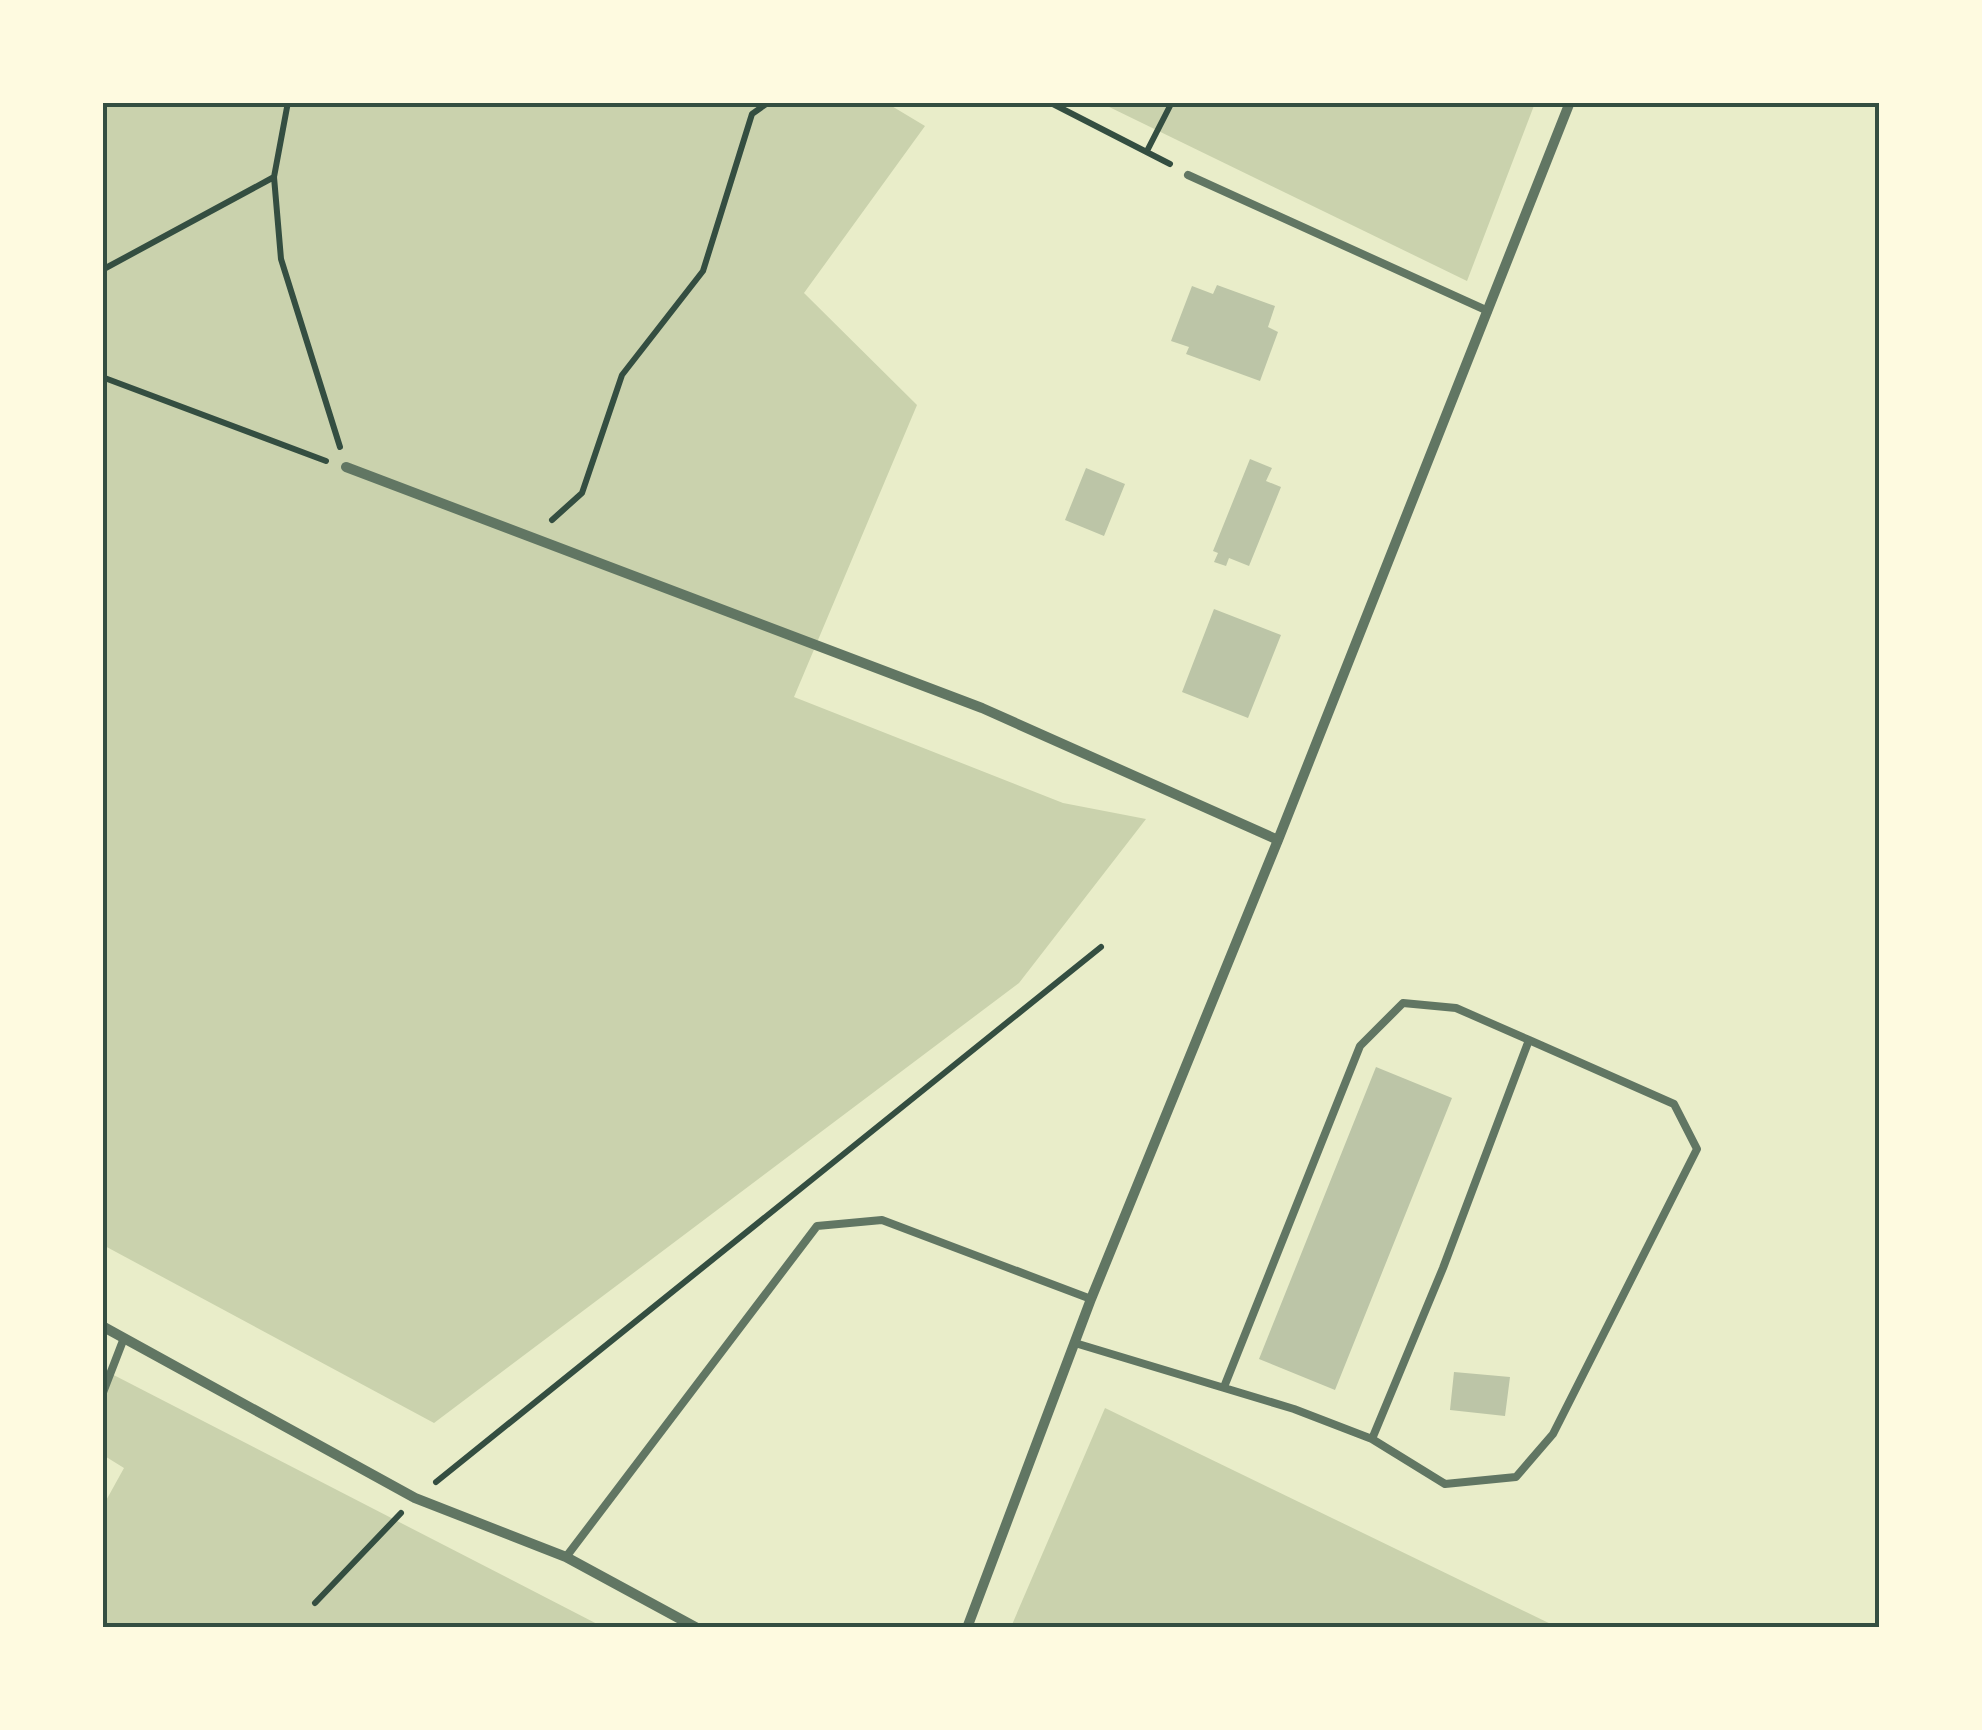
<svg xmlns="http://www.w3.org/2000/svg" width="1982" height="1730" font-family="'PT Serif',serif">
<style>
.green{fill:#cad2ad}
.building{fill:#bcc5a7}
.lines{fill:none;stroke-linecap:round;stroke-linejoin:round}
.path{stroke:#344e41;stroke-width:6}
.service{stroke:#617663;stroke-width:8}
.minor{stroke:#617663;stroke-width:10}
.neatline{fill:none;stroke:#344e41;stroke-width:4}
</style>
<rect width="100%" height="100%" fill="#e9edc9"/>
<path class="green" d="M885 102 925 126 804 293 917 405 794 697 1063 803 1146 819 1019 983 434 1423 103 1245 102 103Z
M1101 103H1535L1467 281Z
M102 1369 603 1627H103V1506L124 1468 103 1455Z
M1105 1408 1557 1627H1558H1011Z"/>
<path class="building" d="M1217 285 1275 306 1268 327 1278 332 1260 381 1186 354 1189 347 1171 341 1192 286 1213 294Z
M1250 459 1272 468 1266 481 1281 487 1249 566 1229 558 1226 566 1214 562 1218 553 1213 551Z
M1086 468 1125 484 1104 536 1065 520Z
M1214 609 1281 635 1248 718 1182 692Z
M1376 1067 1452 1098 1335 1390 1259 1359Z
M1454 1372 1510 1377 1505 1416 1450 1410Z"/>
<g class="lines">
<path class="path" d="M288 102 274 177 281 259 340 447
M1049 102 1170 164
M1147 151 1172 102
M102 270 274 177
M102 377 326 461
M552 520 582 493 622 375 703 271 752 114 769 102
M436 1482 1101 947
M315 1603 401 1513"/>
<path class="service" d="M1188 175 1488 311
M1075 1343 1294 1409 1372 1439 1443 1268 1529 1040 1456 1008 1403 1003 1360 1046 1224 1387
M102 1395 124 1338
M1372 1439 1445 1484 1516 1477 1553 1434 1697 1149 1674 1104 1529 1040
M566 1557 817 1226 882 1220 1091 1299"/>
<path class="minor" d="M346 467 982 708 1278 840
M102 1326 415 1498 566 1557 697 1628
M967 1628 1091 1299 1278 840 1570 102"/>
</g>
<rect width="1982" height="1730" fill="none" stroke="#fefae0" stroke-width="210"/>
<rect x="105" y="105" width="1772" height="1520" class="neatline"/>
</svg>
